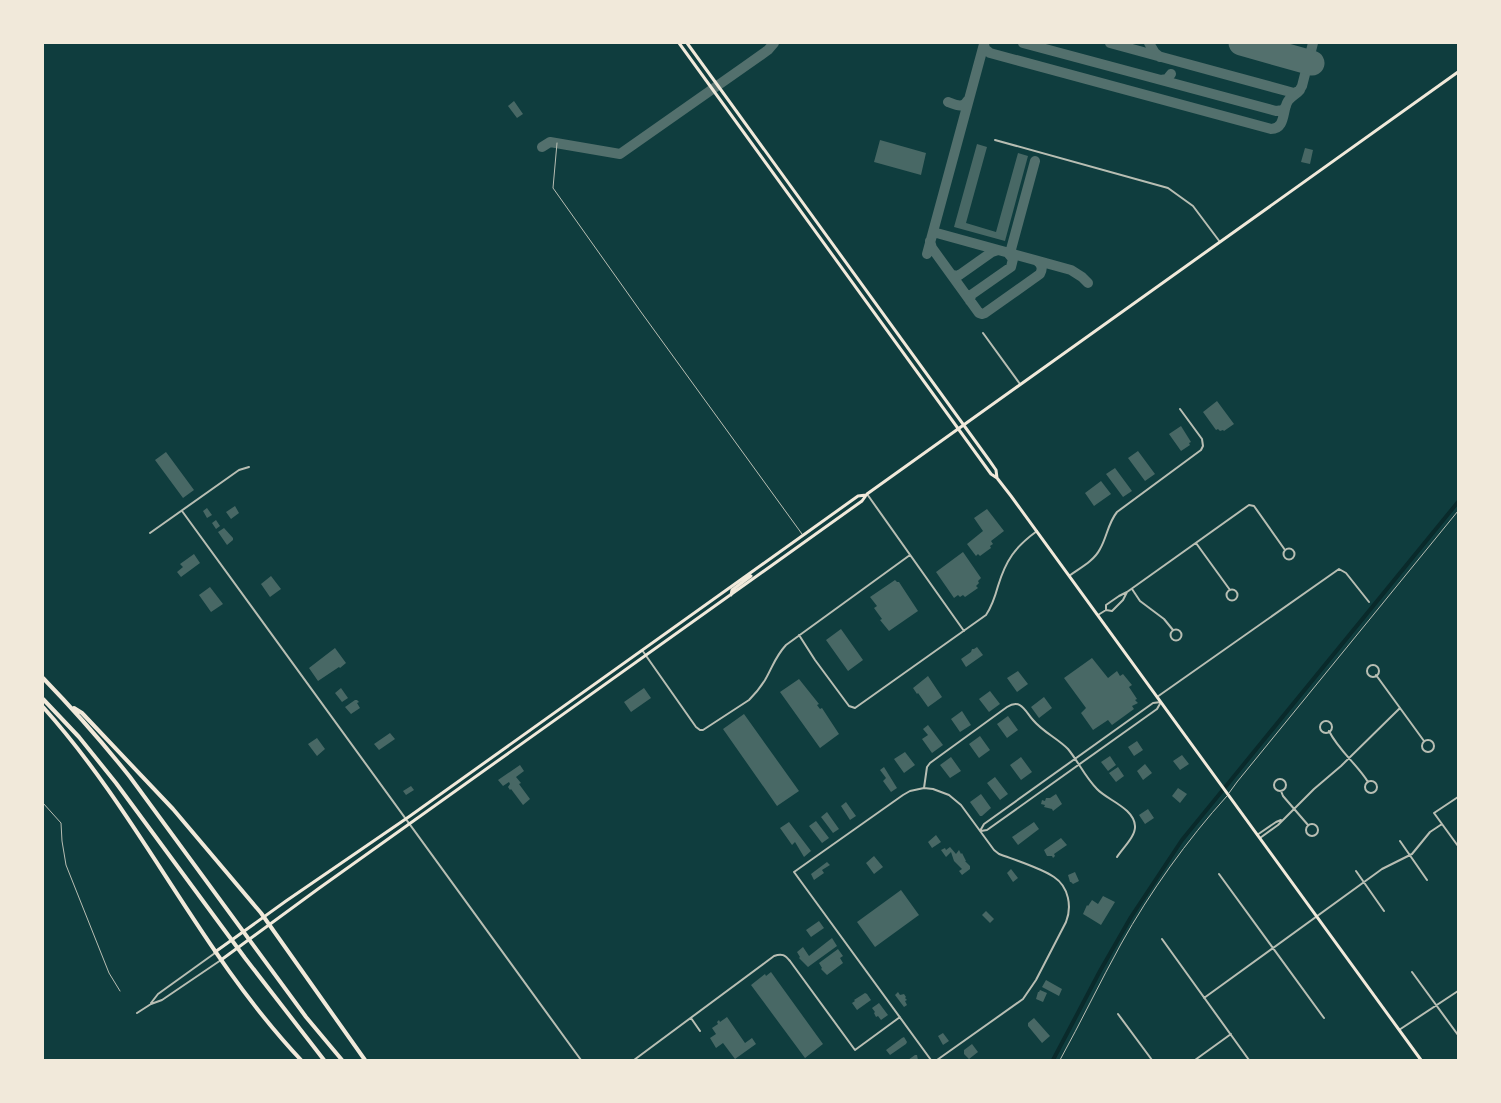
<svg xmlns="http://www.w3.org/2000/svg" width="1501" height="1103" font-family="'Fira Sans',sans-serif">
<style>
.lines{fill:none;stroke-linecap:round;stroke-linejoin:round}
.canal{stroke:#0a2a2b;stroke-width:4}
.taxiway{stroke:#53706d;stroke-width:10}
.runway{stroke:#53706d;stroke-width:25}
.building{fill:#486865}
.service{stroke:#b8beb3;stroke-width:1}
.minor{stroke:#b8beb3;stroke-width:2}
.secondary{stroke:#f1e9da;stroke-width:3}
.motorway{stroke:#f1e9da;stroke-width:4}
</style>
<rect width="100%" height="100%" fill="#0f3d3e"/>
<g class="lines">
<path class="canal" d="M1053 1060 1100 971 1131 917 1182 840 1458 502"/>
<path class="taxiway" d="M1023 43 1161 80 1167 79 1171 74
M1110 43 1294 93 1299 91 1302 86 1313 43
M1149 43 1155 53 1160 57
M984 44 985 49 990 53 1271 129C1286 129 1282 110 1288 101 1291 96 1297 94 1300 90
M1161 80 1276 111 1283 110 1286 106
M948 102C956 105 963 109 968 100
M542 147 550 142 620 154 744 67 768 50 774 43
M933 232 1071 270 1082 277 1088 283
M930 241 932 248 979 313 982 314 985 313 1040 274C1043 269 1042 264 1037 261
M1010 253 1035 161
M927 254 984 44
M952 275 958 276 992 252 998 250
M970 301 971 295 1011 267 1013 259 1008 253"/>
<path class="runway" d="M1241 43 1312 63"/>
</g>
<path class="building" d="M514 101 523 114 517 118 508 106Z
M880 140 926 153 921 175 874 162Z
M977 144 987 147 966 223 996 232 1018 153 1028 156 1005 241 954 227Z
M1305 148 1313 150 1310 164 1301 162Z
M1217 401 1234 424 1224 431 1223 430 1220 431 1218 429 1216 430 1203 412Z
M1181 426 1191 442 1189 443 1190 445 1181 451 1169 434Z
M1138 451 1155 474 1145 481 1128 458Z
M166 452 194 490 183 498 155 460Z
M1115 468 1132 491 1123 497 1106 474Z
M1101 481 1111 494 1094 506 1085 493Z
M235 506 239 513 231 519 226 512Z
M207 508 212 515 207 518 203 511Z
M987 509 1004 531 991 541 993 544 990 546 991 548 980 556 978 554 976 556 967 544 983 531 974 518Z
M216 520 220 526 216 529 212 523Z
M224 528 233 538V540L227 545 218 532Z
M963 552 981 578 978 581 979 583 976 586 978 588 965 597 963 595 960 597 958 595 954 598 936 572Z
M194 554 200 563 181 577 177 572 183 567 180 564Z
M271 576 281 589 270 597 261 584Z
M895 580 897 582H899L918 611 889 631 880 620 882 619 874 608 877 606 870 597Z
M210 587 223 604 211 612 199 595Z
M841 629 863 660 848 671 826 640Z
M977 647 983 655 966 667 961 659 971 652 972 649H974Z
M335 648 346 663 340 668 339 667 318 681 309 668Z
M1092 658 1108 678 1117 671 1120 676 1123 674 1132 685 1129 687 1137 699 1135 700 1138 703 1132 706 1134 709 1112 725 1108 720 1093 730 1081 713 1086 708 1064 678Z
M1018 671 1028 684 1017 692 1007 678Z
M928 676 942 697 928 707 918 693 917 694 913 688Z
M799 679 819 704 817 705 820 709 822 708 839 734 820 748 780 692Z
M341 688 348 698 342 702 335 693Z
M644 688 651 698 631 712 624 702Z
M990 691 1000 704 989 712 979 699Z
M1044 697 1052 708 1039 718 1031 707Z
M355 700H357L359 702 357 703 360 708 351 714 345 707Z
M962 711 971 725 960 732 951 719Z
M744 714 799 791 777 806 723 729Z
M1008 716 1018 730 1007 738 997 724Z
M928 725 943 745 932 753 922 739 928 735 923 729Z
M390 733 395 739 379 750 374 744Z
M980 736 990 750 979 758 969 744Z
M317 738 325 749 317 756 308 744Z
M1137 741 1143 750 1134 756 1128 747Z
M905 752 915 765 904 773 894 759Z
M1182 755 1189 764 1180 770 1173 761Z
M1110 756 1116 765 1108 771 1101 762Z
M951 757 961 771 950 778 940 765Z
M1021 757 1032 772 1021 780 1010 765Z
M1145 764 1152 773 1143 780 1137 771Z
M520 765 524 771 516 777 521 783 519 784 530 799 523 805 511 789 510 790 508 787 510 784 509 782 503 786 498 780Z
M884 767 897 788 891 792 883 781 886 778 880 770Z
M1118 767 1124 776 1116 782 1109 773Z
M995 777 1008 794 1000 800 987 783Z
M411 786 414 790 406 795 403 791Z
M1178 788 1187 794 1180 803 1172 796Z
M981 794 991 808 982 816H980L970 802Z
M1056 794 1062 804 1053 811 1052 809 1044 807 1045 805 1041 804 1042 800 1045 801 1046 798H1050Z
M846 802 856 816 850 820 841 806Z
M1148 809 1154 818 1145 824 1139 815Z
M827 812 839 829 833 833 821 817Z
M816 821 829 838 822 843 809 826Z
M789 822 811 851 804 857 795 842 792 845 780 828Z
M1034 822 1039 829 1018 845 1012 837Z
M936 835 941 842 932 848 928 842Z
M1061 838 1067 845 1054 854 1055 856 1053 858 1052 856H1047L1044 850Z
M950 847 956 854 959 850 961 854 962 853 966 861H965L970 866V869L962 875 959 871 962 869 954 861 951 852 946 857 941 850 945 848 946 850Z
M874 856 883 867 874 874 866 863Z
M827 862 830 865 822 870 824 873 814 880 811 874Z
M1011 869 1018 878 1013 882 1007 873Z
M1075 872 1079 881 1073 884 1071 882H1070L1068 875Z
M901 890 919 915 875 947 857 922Z
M1103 896 1115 902 1101 925 1088 917 1090 914 1088 917 1083 914 1087 905 1088 906 1092 900 1098 904Z
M986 911 994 919 990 923 982 915Z
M819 921 824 928 811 937 806 930Z
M832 938 837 946 808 967 799 958 800 957 797 952 803 947 809 956Z
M838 949 843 956 840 958 843 963 827 975 821 969 822 968 819 963Z
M771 972 823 1044 805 1058 751 985 765 974 766 976Z
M1046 980 1062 989 1059 996 1042 987Z
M1040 990 1047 993 1043 1002 1036 999 1038 992H1039Z
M898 992 900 995 904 994 906 997 905 998 907 1000 905 1001 907 1005 904 1007 895 995Z
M865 993 867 994 871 1000 857 1010 852 1003 855 1001 854 1000Z
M879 1003 888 1015 881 1020 878 1016 876 1017 874 1013 875 1012 872 1008Z
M727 1017 745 1043 752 1038 756 1044 735 1059 723 1043 716 1048 710 1038 716 1034 712 1028 718 1024 717 1022 719 1020 720 1022Z
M1034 1018 1050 1036 1042 1043 1028 1026V1023Z
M943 1033 949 1041 943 1045 938 1036Z
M904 1037 907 1042 906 1044 890 1055 886 1050 902 1038Z
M972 1044 978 1052 969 1059 964 1054V1050Z
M917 1055 918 1060H908L915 1055Z"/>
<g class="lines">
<path class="service" d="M557 143 553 188 641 312 802 534
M1229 793 1237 782 1458 511
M43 803 61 823 62 841 66 865 109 973 120 991
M1060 1060C1081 1022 1100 982 1121 944 1150 892 1187 840 1227 796"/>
<path class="minor" d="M995 140 1168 188 1193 206 1220 242
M983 333 1020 384
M867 494 964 631
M182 511 581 1060
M150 533 239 470 249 467
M1196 543 1230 590
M1283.5 554a5.5 5.5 0 1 1 11 0a5.5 5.5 0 1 1-11 0Z
M1069 576C1080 568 1094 561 1100 549 1107 537 1108 523 1117 512L1201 450 1203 446 1202 439 1180 409
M1132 589 1140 601 1164 619 1173 630
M1226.5 595a5.5 5.5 0 1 1 11 0a5.5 5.5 0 1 1-11 0Z
M1127 592 1249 505 1254 506 1285 550
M1098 615 1106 610 1112 611 1123 600 1127 592 1119 596 1106 605V610
M1170.5 635a5.5 5.5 0 1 1 11 0a5.5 5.5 0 1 1-11 0Z
M799 635 815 660 849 706 855 708 986 615C992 606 995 597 998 586 1006 560 1015 547 1037 531
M642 650 696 727 700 730H703L749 700C755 694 760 688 765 680 773 666 775 657 786 645L910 555
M1367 671a6 6 0 1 1 12 0a6 6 0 1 1-12 0Z
M1376 675 1424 741
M1157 697 1339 569 1346 573 1369 602
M1320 727a6 6 0 1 1 12 0a6 6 0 1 1-12 0Z
M1329 731C1339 751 1357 764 1368 782
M1422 746a6 6 0 1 1 12 0a6 6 0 1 1-12 0Z
M1274 785a6 6 0 1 1 12 0a6 6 0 1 1-12 0Z
M1365 787a6 6 0 1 1 12 0a6 6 0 1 1-12 0Z
M924 788 927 767 930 763 1007 707C1021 698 1025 711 1033 720 1043 732 1057 738 1068 749 1078 761 1085 777 1097 789 1107 800 1134 808 1135 826 1136 836 1122 849 1117 857
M1281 791 1283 796 1308 825
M1458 797 1434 813 1458 846
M1306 830a6 6 0 1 1 12 0a6 6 0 1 1-12 0Z
M980 831 984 824 1153 703 1161 702
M981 831 987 830 1157 709 1161 702
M1257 835 1276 822 1281 820
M1260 838 1278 825 1314 789 1341 766 1400 708
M1400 841 1427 880
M1356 871 1384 911
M1219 874 1324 1018
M1162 939 1249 1060
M1412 972 1458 1035
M1204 998 1382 869 1412 854 1430 832 1442 824
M151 1003 158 994 215 953
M137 1013 151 1004 162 1000 221 960
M1118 1014 1152 1060
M691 1018 700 1031
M1399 1030 1458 991
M634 1060 774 956C782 953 785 955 790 961L855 1050 900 1017
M931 1060 794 872 903 795 910 791 924 788 933 789 949 795 961 805 994 850 999 854C1015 860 1041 868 1054 877 1069 887 1072 907 1066 922L1036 980 1023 999 937 1060
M1195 1060 1231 1034"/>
<path class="secondary" d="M679 43 991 474 997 478 1011 496 1421 1060
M687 43 989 460 996 470 997 478
M731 595 732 590 751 576
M215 952 286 901 410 816 858 496 866 495
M221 960 318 889 862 501 867 494 1458 72"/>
<path class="motorway" d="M43 678C74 710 103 743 130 777L306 1017 342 1060
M43 699 79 737 116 783 245 958 324 1060
M43 707C141 816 200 953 301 1060
M74 708 82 713 173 809 261 913 365 1060"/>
</g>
<rect width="1501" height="1103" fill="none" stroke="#f1e9da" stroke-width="88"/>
</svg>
